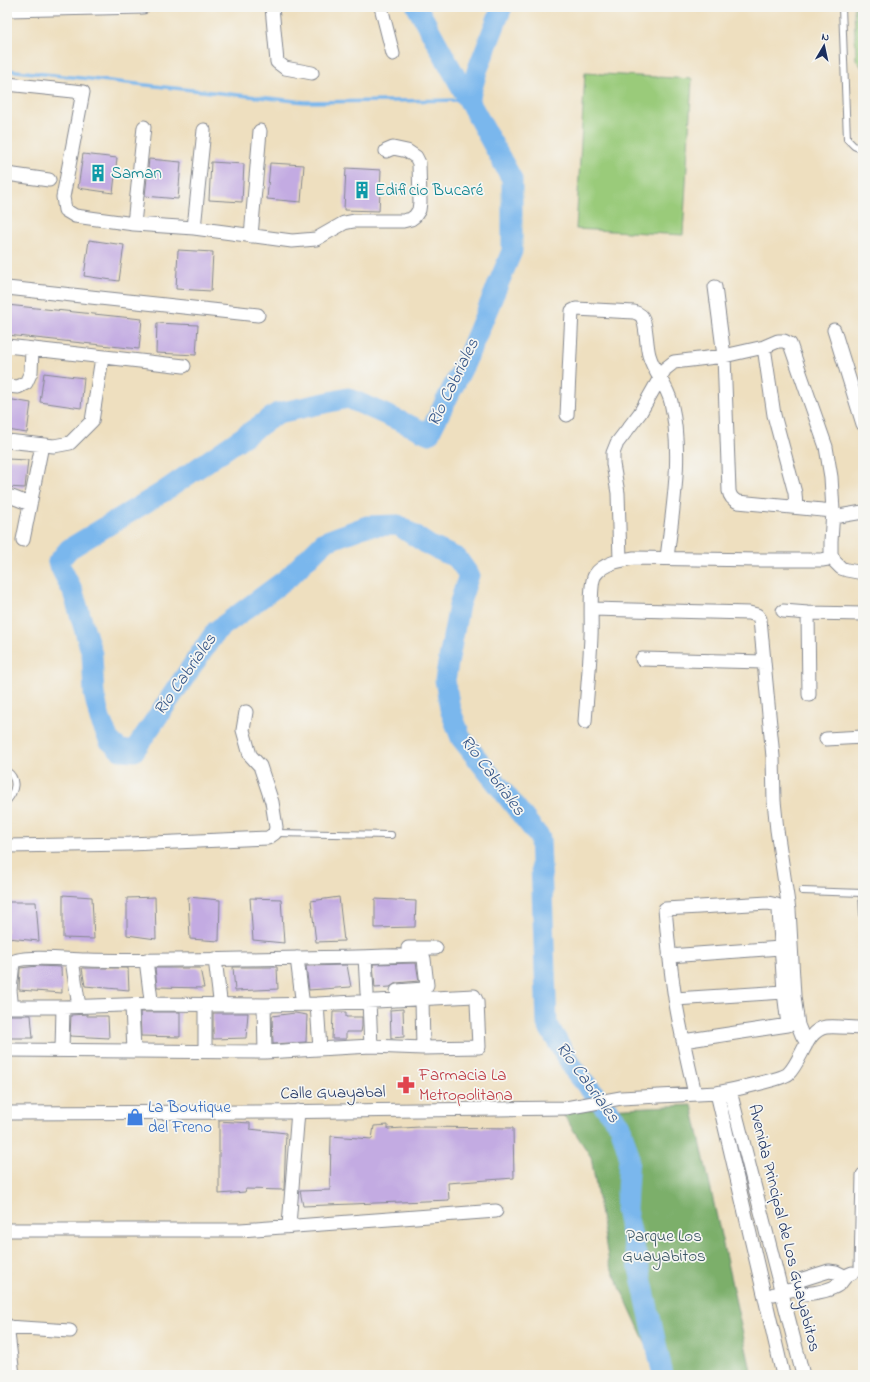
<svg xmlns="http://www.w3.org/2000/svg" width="870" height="1382" font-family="'Indie Flower',sans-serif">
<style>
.green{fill:#9acb7a;stroke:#5a7d6c}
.forest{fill:#7baf6a;stroke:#4b6f64}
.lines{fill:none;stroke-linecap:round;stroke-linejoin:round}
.stream{stroke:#7ab7ed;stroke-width:3.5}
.river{stroke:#7ab7ed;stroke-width:21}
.building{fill:#c3abe2}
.lane-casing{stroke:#84878e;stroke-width:8}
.street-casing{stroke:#84878e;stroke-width:15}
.lane{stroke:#fff;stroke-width:6}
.street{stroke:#fff;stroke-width:13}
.labels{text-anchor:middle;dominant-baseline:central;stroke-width:3.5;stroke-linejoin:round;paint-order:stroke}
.culture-label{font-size:17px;fill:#0d838f;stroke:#f6f6f2;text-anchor:start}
.health-label{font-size:17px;fill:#be3a42;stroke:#f6f6f2;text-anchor:start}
.street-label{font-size:17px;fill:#1b2f5e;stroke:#f6f6f2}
.shop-label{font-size:17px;fill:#366cbe;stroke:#f6f6f2;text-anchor:start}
.park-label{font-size:17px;fill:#3b5665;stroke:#f6f6f2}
.water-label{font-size:18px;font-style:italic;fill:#385889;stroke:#f6f6f2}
</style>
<rect width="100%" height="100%" fill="#f6f6f2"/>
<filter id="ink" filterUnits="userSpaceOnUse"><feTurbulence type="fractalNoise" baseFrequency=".025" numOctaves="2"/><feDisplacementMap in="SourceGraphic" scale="8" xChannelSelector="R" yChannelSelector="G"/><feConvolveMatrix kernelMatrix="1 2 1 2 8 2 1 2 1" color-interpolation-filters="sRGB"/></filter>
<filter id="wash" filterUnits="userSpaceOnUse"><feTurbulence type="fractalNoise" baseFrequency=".012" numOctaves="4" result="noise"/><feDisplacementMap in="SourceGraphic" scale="16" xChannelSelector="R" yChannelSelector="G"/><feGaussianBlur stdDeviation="0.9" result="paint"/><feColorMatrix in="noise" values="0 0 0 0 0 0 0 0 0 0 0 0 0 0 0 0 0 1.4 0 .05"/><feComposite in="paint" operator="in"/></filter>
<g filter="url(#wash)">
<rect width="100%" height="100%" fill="#eedfbf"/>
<path class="green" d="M854 7H863V69L856 59Z
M585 73 692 79 683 235 576 229Z"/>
<path class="forest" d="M692 1105 752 1375H660L609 1263 591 1157 561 1111Z"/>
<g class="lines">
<path class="stream" d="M7 70 305 102 469 100"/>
<path class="river" d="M417 7 512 179V251L465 363 429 434 348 398 278 413 163 492 69 549 58 562 73 592 92 654 94 694 100 719 109 740 120 750 134 751 216 631 288 578 324 542 367 526 398 525 430 546 457 558 469 575 459 605 445 680 450 709 461 738 540 838 547 1024 575 1071 620 1125 629 1155 626 1210 663 1375
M469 100 477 71 502 7"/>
</g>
<g id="blocks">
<path class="building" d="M83 154 117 158 113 193 78 188Z
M149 159 181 162 178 199 145 196Z
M211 162 244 164 242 202 209 200Z
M270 163 304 165 301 202 267 199Z
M346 168 381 170 379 211 344 210Z
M89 240 124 245 119 281 84 276Z
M178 250 213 252 211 291 176 289Z
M7 305 142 319 139 349 7 335Z
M157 323 198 325 196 355 156 353Z
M44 373 84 378 81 408 40 402Z
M7 399 31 403 27 433 7 430Z
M7 459 28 460 25 488 7 487Z
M63 895 92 897 94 939 63 938Z
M155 897 156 939 127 935V898Z
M188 897 220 900 219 941 190 939Z
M339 897 344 941 316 942 311 901Z
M250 898 281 899 284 943 253 940Z
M375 899 416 901 415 927 375 928Z
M7 902H36L39 941 7 938Z
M416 963 419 981 396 983 390 987 375 988 373 964Z
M347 965 351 987 309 990 306 966Z
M38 966 61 967 62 993 19 990 20 968Z
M233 967H277L278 989 235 991Z
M82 968H128L129 990 85 986Z
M155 968H200L204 988 157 987Z
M403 1009 404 1037 391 1038 390 1010Z
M140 1012H180V1037L141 1036Z
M333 1012H346V1017H362V1026L361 1032H346V1039H332Z
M213 1013H248L246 1038 213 1039Z
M295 1013 307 1015 306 1042 273 1044 272 1016Z
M87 1014V1016H108L109 1038 70 1036 71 1015Z
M7 1015H31L33 1038H7Z
M219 1121 250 1123V1129L286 1133 284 1190 246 1189 245 1192 219 1194Z
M388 1125V1129L419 1127 513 1128 514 1178 448 1183 449 1200 303 1206 300 1191 330 1190 331 1136 372 1139 374 1126Z"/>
</g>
</g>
<g filter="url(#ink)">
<use href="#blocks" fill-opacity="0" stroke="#84878e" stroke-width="1"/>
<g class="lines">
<g class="lane-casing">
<path id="lane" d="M842 7 847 139 854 146 863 150
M7 771C19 779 15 792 7 801
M275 833 391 835
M802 891 863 893
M862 893 863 914"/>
</g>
<g class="street-casing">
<path id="street" d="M272 7 277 62 285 68 312 73
M381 7 393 54
M7 10 143 7
M7 84 83 92 63 197 65 210 75 216 134 224 194 228 292 241 316 239 344 223 354 221H403L411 219 415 216 419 210 420 202 419 163 416 157 407 151 393 148 386 151
M7 174 49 180
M134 224 144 127
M194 228 204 130
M251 236 260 131
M715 287 724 356 729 491C730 497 733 500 738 502L833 511
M7 288 258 315
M834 330 863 424
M7 346 184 366
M764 347 774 415 795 493 796 507
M7 386 18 387 26 383 31 372 32 350
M567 415 572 311 576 309 634 312C637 313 642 315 643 319 647 330 646 344 649 355 654 373 667 385 671 402 683 454 673 506 667 558
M7 441 54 446 70 443 92 421 102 358
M7 497H12L30 504
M833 517 863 512
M23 540 42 445
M620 560 618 493 613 464V453L617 443 640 413 665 369 674 362 724 356 764 347 778 341H784L790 344 826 447 831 477 833 511 831 541V554L835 562 841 568 847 570 863 573
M592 609 749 613 757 615 760 619 773 757 774 801 777 830 789 910 794 996 798 1025 802 1035 807 1043
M783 611 808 613 863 614
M808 613 809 695
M642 659 764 662
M585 722C587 693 590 664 591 636 592 622 589 584 595 575 603 563 621 560 634 558L759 560H822L833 558
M826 739 863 737
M7 846 130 844 268 838 275 833 276 827 272 802 260 766 250 755 243 730 246 712
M408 948H436
M669 956 780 948
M365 957 367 993
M297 958 302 998
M215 959 220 1000
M72 960 78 1000
M146 960 151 1000
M422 999 423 1048
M675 999 784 992
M11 1000 10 990 13 962C23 955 74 960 88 960 118 961 147 960 176 960 257 959 338 958 419 955L423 956 424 959 427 985 424 989 397 991
M369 1001 371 1046
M317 1004 320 1049
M264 1005 265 1052
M132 1006 134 1051
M7 1007H63L152 1004 264 1005 317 1004 474 996 477 1002 479 1047 423 1048 371 1046 265 1052 7 1050
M683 1041 788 1025 784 992 779 910 777 905 768 903 665 909C668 939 670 968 675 998 680 1030 688 1062 695 1094
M62 1050 63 1007
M205 1051V1006
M730 1091 803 1375
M717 1093 783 1375
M7 1113 264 1112 566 1108 621 1098 717 1093C728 1091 782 1079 788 1074 802 1061 806 1030 826 1027 838 1026 851 1028 863 1028
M289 1225 298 1111
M7 1230H241L496 1211
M861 1269 863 1175
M795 1289 804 1294C815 1293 829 1291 838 1285 845 1281 841 1277 852 1273
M774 1294 795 1289 800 1280 829 1271 836 1272 844 1276
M7 1325 13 1375
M7 1327 70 1331"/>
</g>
<use href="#lane" class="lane"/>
<use href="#street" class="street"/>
</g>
</g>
<defs>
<g id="building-bare" transform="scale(1.38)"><path d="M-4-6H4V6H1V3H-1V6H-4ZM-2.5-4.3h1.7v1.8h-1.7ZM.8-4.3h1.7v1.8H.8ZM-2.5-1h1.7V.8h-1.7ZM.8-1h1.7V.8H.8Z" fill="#0f9aa8" stroke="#f6f6f2" stroke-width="2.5" paint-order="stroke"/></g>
<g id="pharmacy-bare" transform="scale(1.38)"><path d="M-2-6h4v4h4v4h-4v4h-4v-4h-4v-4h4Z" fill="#e0444e" stroke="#f6f6f2" stroke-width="2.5" paint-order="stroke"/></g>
<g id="shop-bare" transform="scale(1.38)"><path d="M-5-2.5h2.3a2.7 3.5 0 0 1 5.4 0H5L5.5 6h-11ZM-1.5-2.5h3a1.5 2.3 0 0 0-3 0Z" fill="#3f7fe0" stroke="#f6f6f2" stroke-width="2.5" paint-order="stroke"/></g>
</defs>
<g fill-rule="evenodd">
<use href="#building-bare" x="98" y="173"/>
<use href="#building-bare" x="362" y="190"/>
<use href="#pharmacy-bare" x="406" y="1085"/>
<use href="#shop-bare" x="135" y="1117"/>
</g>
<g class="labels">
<g class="culture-label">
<text x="111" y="173">Saman</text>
<text x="375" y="190">Edificio Bucaré</text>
</g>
<g class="health-label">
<text x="419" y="1075">Farmacia La<tspan x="419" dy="20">Metropolitana</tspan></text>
</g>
<g class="street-label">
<text transform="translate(333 1093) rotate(-1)">Calle Guayabal</text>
<text transform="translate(784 1228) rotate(76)">Avenida Principal de Los Guayabitos</text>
</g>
<g class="shop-label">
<text x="148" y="1107">La Boutique<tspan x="148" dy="20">del Freno</tspan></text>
</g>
<g class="park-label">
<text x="664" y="1236">Parque Los<tspan x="664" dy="20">Guayabitos</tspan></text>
</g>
<g class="water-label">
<text transform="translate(454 383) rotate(-64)">Río Cabriales</text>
<text transform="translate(186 675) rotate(-55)">Río Cabriales</text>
<text transform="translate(492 776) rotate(53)">Río Cabriales</text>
<text transform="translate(587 1083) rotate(54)">Río Cabriales</text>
</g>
</g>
<rect width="870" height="1382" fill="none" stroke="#f6f6f2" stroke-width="24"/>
<g transform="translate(824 46) rotate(9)" stroke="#f6f6f2" stroke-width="3" paint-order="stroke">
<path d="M0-3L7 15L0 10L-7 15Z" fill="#1b2f5e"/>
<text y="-6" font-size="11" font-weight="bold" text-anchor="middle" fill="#1b2f5e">N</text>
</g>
</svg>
